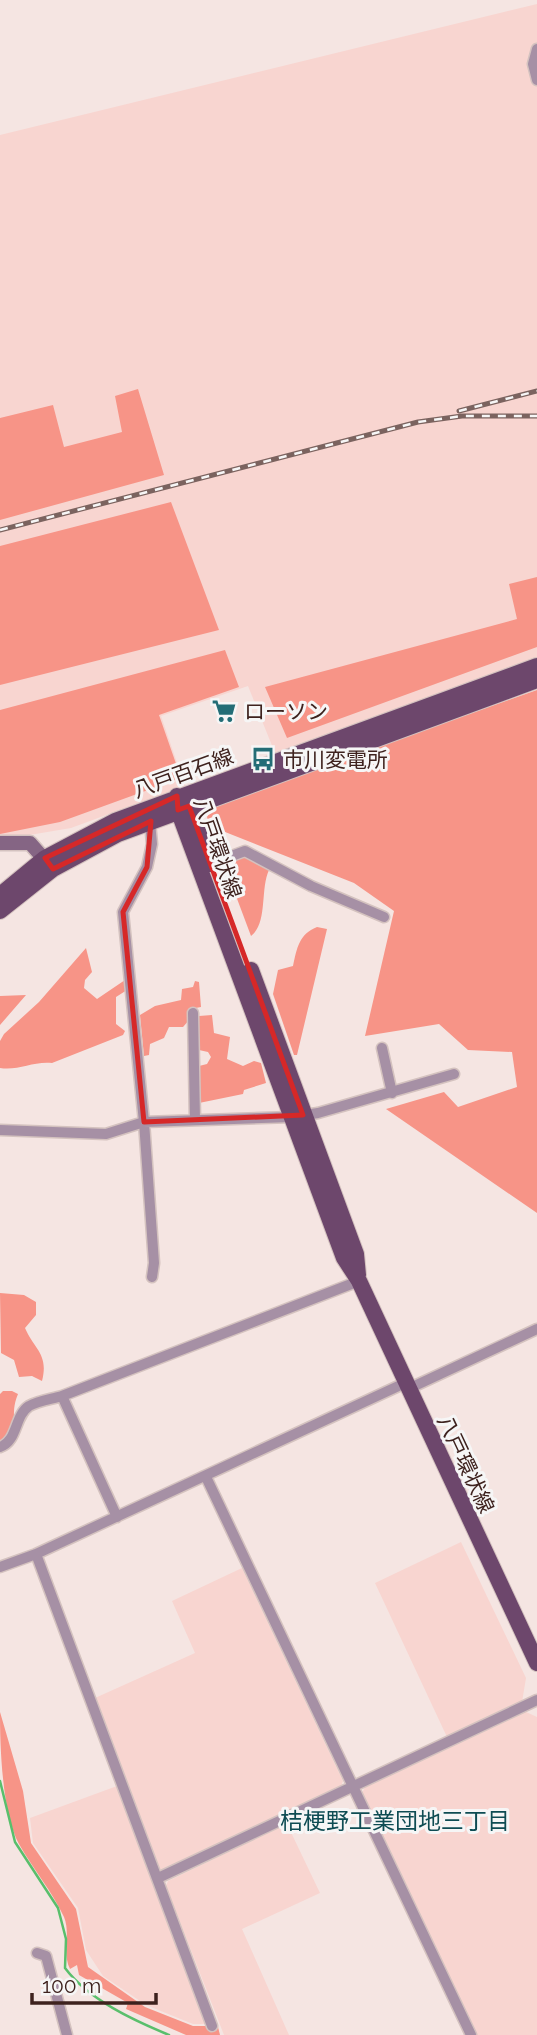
<svg xmlns="http://www.w3.org/2000/svg" width="537" height="2035" font-family="Raleway,'Noto Sans JP',sans-serif">
<style>
.built{fill:#f8d5d0}
.forest{fill:#f79487}
.lines{fill:none;stroke-linecap:round;stroke-linejoin:round}
.stream{stroke:#59bf6c;stroke-width:2.5}
.street-casing{stroke:#d4c2bf;stroke-width:13}
.secondary-casing{stroke:#d4c2bf;stroke-width:17}
.primary-casing{stroke:#d4c2bf;stroke-width:18}
.street{stroke:#a690a5;stroke-width:10}
.secondary{stroke:#856584;stroke-width:14}
.primary{stroke:#6d476c;stroke-width:16}
.rail-casing{stroke:#7b635f;stroke-width:5}
.rail{stroke:#f6f6f6;stroke-width:2.5;stroke-dasharray:8;stroke-linecap:butt}
.marked{fill:none;stroke:#d62828;stroke-width:5;stroke-linejoin:round}
.labels{text-anchor:middle;dominant-baseline:central;stroke-width:6;stroke-linejoin:round;paint-order:stroke}
.poi-label{font-size:21px;fill:#3e221e;stroke:#f6f6f6;text-anchor:start}
.street-label{font-size:21px;fill:#3e221e;stroke:#f6f6f6}
.neighbourhood-label{font-size:23px;fill:#0e4c53;stroke:#f6f6f6}
</style>
<rect width="100%" height="100%" fill="#f5e5e2"/>
<path class="built" d="M537 4V658L275 753 248 686 161 716 185 786 71 828 0 840V135Z
M461 1542 526 1678 522 1702 447 1737 375 1583Z
M242 1568 343 1781 340 1789 166 1870 160 1869 95 1698 195 1653 172 1601Z
M524 1711 537 1717V2035H476L362 1793 365 1787Z
M117 1786 207 2024H193L146 2005 103 1976 86 1950 78 1908 33 1843 30 1818Z
M287 1824 320 1893 242 1929 289 2035H224L166 1886 168 1881Z"/>
<path class="forest" d="M138 389 164 475 0 520V418L53 405 64 447 122 432 115 396Z
M171 502 219 630 0 685V546Z
M537 577V647L287 738 265 687 517 619 509 584Z
M225 650 239 687 159 715 181 778 60 822 0 834V710Z
M537 690V1213L386 1109 444 1092 458 1107 517 1087 512 1052 468 1050 439 1024 365 1036 394 911 354 883 210 826 207 817 215 804Z
M245 854 269 870C260 889 268 923 251 936L224 864Z
M317 927 327 929 297 1055H294L273 994 278 970 293 966C297 948 299 934 317 927Z
M86 948 92 972 85 980 84 988 97 999 125 980 127 990 116 997V1024L125 1031 123 1035 52 1063C33 1061 18 1071 0 1068V1041L4 1034 39 1002Z
M195 981 199 982 201 1007 190 1009V1019L183 1027H169L164 1038 150 1044 149 1055 144 1056 140 1015 155 1006 181 1000 182 989 193 987Z
M26 995 0 1025V996Z
M212 1015 214 1033 230 1037 227 1059 243 1066 254 1061 261 1063 266 1083 244 1090 243 1094 199 1103V1066L207 1064 211 1057 208 1052 199 1050V1016Z
M0 1293 24 1295 36 1302V1315L25 1328C34 1349 49 1354 42 1381L32 1376 19 1377 14 1360 1 1353Z
M3 1391H12L18 1394C8 1418 23 1419 0 1443V1394Z
M0 1712 23 1791 31 1843 76 1909 88 1967 145 2007 193 2026H206L208 2030 218 2027 220 2035H186L126 2009 128 2003 79 1975 77 1965 70 1969C62 1954 71 1934 64 1917 52 1891 33 1869 19 1844 2 1813 0 1747 0 1712Z"/>
<g class="lines">
<path class="stream" d="M0 1781 15 1842 58 1908 66 1939 65 1968C89 2000 133 2020 169 2035"/>
<g class="street-casing">
<path id="street" d="M537 49 533 64 537 80
M150 822 152 844 147 867 123 912 144 1122 154 1263 152 1277
M210 864 245 851 311 886 384 917
M193 1013 195 1120
M382 1048 392 1093
M0 1130 106 1134 144 1122 292 1117 318 1113 454 1074
M408 1389 537 1329
M0 1447C18 1441 14 1416 29 1406 38 1401 52 1399 62 1396
M206 1477 471 2035
M117 1517 62 1396 359 1281
M0 1567 36 1554
M158 1878 537 1700
M37 1953 46 1956 67 2035
M212 2026 36 1554 405 1383"/>
</g>
<g class="secondary-casing">
<path id="secondary" d="M0 843H30L51 867"/>
</g>
<g class="primary-casing">
<path id="primary" d="M177 796 178 810 344 1258 359 1281 537 1663
M181 799 189 806 210 864
M0 895 45 858 115 821 537 666
M0 911 53 869 118 834 537 680
M251 970 356 1254 358 1275"/>
</g>
<use href="#street" class="street"/>
<use href="#secondary" class="secondary"/>
<use href="#primary" class="primary"/>
<g class="rail-casing">
<path id="rail" d="M459 411 537 391
M0 530 418 422 462 416H537"/>
</g>
<use href="#rail" class="rail"/>
</g>
<path class="marked" d="M177 796 178 810 189 806 303 1115 144 1122 123 912 147 867 151 821 53 869 45 858Z"/>
<defs>
<g id="supermarket-bare" transform="scale(1.89)"><path d="M-6-5.5h2.5l.6 2H6L4.5 2H-2.5L-4.4-4H-6ZM-1.5 3.2a1.3 1.3 0 1 0 .1 0ZM3 3.2a1.3 1.3 0 1 0 .1 0Z" fill="#236d76" stroke="#f6f6f6" stroke-width="2.5" paint-order="stroke"/></g>
<g id="bus-bare" transform="scale(1.89)"><path d="M-5-6H5V4H4V6H2V4H-2V6H-4V4H-5ZM-3.5-4V0h7V-4ZM-3.5 1.2v1.5H-2V1.2ZM2 1.2v1.5H3.5V1.2Z" fill="#236d76" stroke="#f6f6f6" stroke-width="2.5" paint-order="stroke"/></g>
</defs>
<g fill-rule="evenodd">
<use href="#supermarket-bare" x="224" y="711"/>
<use href="#bus-bare" x="263" y="759"/>
</g>
<g class="labels">
<g class="poi-label">
<text x="244" y="711">ローソン</text>
<text x="283" y="759">市川変電所</text>
</g>
<g class="street-label">
<text transform="translate(183 773) rotate(-20)">八戸百石線</text>
<text transform="translate(218 848) rotate(71)">八戸環状線</text>
<text transform="translate(466 1464) rotate(65)">八戸環状線</text>
</g>
<g class="neighbourhood-label">
<text x="395" y="1820">桔梗野工業団地三丁目</text>
</g>
</g>
<path d="M32 1993v10h124v-10" fill="none" stroke="#3e221e" stroke-width="3.5"/>
<text x="42" y="1993" font-size="21" fill="#3e221e" stroke="#f6f6f6" stroke-width="5" paint-order="stroke">100 m</text>
</svg>
